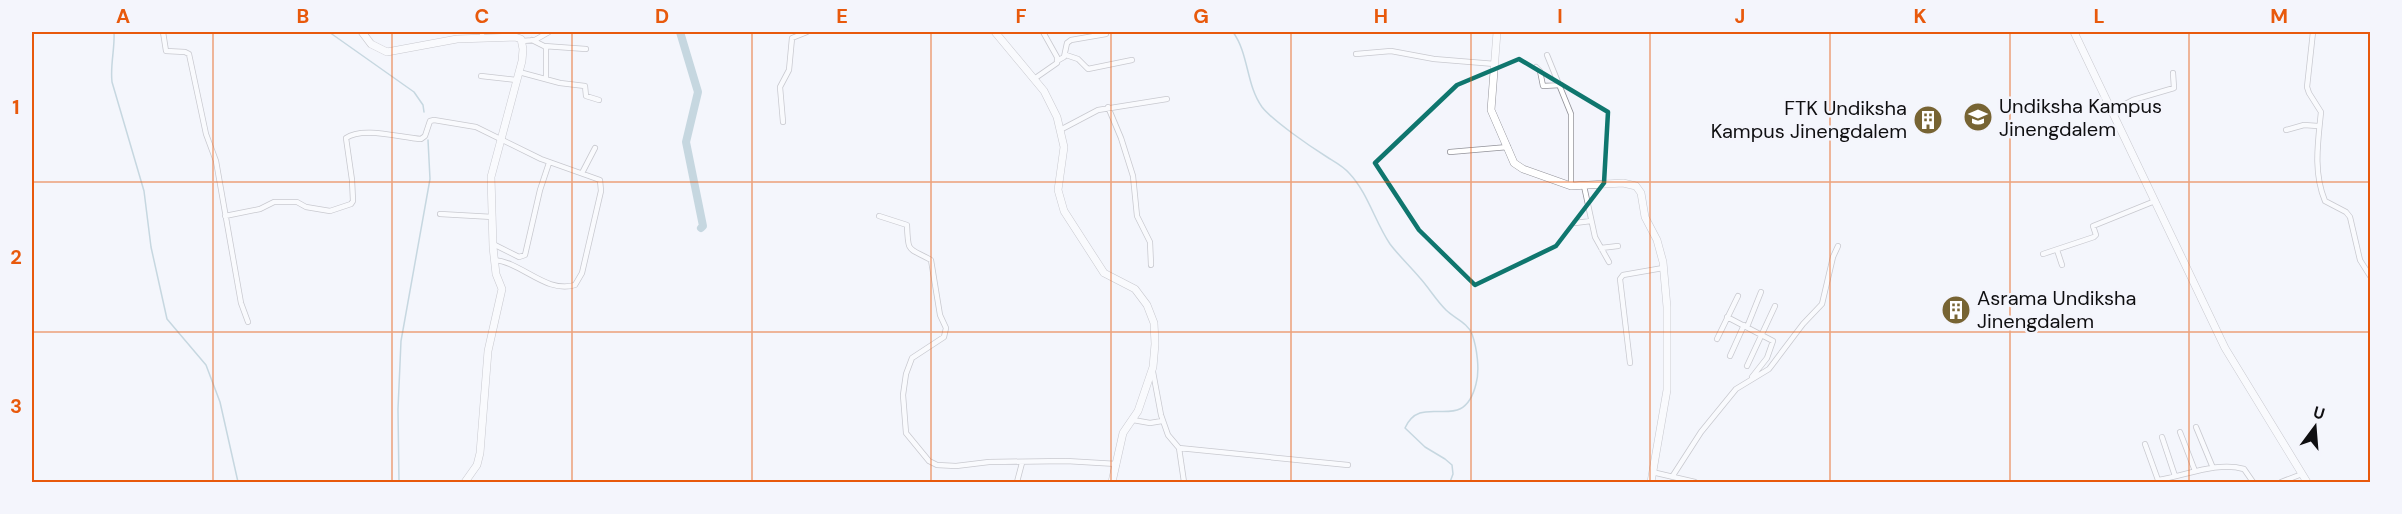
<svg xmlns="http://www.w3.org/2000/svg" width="2402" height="514" font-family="'DM Sans',sans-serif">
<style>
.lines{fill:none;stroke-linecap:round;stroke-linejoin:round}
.stream{stroke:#8eb2bf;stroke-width:1.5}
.river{stroke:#8eb2bf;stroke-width:8}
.street-casing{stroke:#93939a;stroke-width:6}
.secondary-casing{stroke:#93939a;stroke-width:8}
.street{stroke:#fff;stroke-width:4.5}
.secondary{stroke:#fff;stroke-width:7}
.marked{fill:none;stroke:#0f766e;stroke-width:4.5;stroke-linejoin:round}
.grid{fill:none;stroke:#e8590c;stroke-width:1.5;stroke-opacity:0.55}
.labels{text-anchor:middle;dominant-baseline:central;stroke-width:5;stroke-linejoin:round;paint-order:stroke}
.poi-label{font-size:20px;fill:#0f0f11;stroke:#f4f5fc;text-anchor:start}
.neatline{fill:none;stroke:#e8590c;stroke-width:2}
.grid-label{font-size:20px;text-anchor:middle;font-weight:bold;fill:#e8590c}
</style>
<rect width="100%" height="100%" fill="#f4f5fc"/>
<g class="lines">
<path class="stream" d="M114 32C115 49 110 65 112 82L144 191 151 247 167 319 206 365 220 402 238 482
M329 32 414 92 423 105 424 112
M1233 32C1249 54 1246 85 1262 107 1273 121 1311 147 1327 157 1335 162 1343 166 1349 173 1368 193 1375 222 1390 244 1399 256 1410 266 1420 278 1429 288 1436 300 1446 310 1454 318 1468 323 1472 334 1477 348 1480 370 1476 384 1463 437 1422 390 1405 428L1425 447 1445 459 1452 465 1453 474 1450 482
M399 482 398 409 401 341 430 179 428 140"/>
<path class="river" d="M680 32 698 92 686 142 703 226 701 228"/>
<g class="street-casing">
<path id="street" d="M163 32 166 51 185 52 189 54 206 134 216 161 241 303 248 322
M2313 32 2307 87 2309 93 2321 112C2318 142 2313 172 2325 201L2346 212 2350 217 2360 260 2370 276
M482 38V32
M532 40 544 46 586 49
M522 41 535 40 549 32
M1356 54 1391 51 1434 59 1495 64
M1066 55 1078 59 1088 69 1132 60
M1547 55 1571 114V186
M1057 61 1064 57 1067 43 1071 40 1106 34
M1536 67 1540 71 1543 86 1561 85
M519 72 560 83 585 86 586 96 599 100
M481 76 516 80
M546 78V47
M1034 79 1057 63V57L1043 32
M1108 107 1121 138 1133 176 1137 216 1150 242 1151 265
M2112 111 2133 100 2174 88 2173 73
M783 122 780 87 789 70 792 38 807 32
M1062 129 1098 110 1167 99
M2286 130 2304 125 2318 126
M1450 152 1508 147
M582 173 595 148
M1584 186 1595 237 1609 262
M440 214 493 217
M225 216 260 209 274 202H297L306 207 330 211 351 204 353 201 352 180 346 138C363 126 401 138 421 139L425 136 430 121 434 120 476 127 541 159 600 180 601 191 582 273 575 285C546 294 522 262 494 260
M879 216 907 225C908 254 908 247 931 260L940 315 946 328 944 337 912 358 906 374 903 395 906 433 929 461 937 465 956 466 989 462 1066 461 1117 464
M1575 223 1591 221
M493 244 519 257 525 255 540 190 549 163
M1601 248 1618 246
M2057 250 2062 265
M2043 254 2094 237 2096 235 2093 226 2155 201
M1727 317 1773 341 1767 358 1752 377
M1747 327 1761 292
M1717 339 1738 296
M1730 356 1744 325
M1630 363 1620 279 1623 275 1663 268
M1747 366 1775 306
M1153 372 1161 415 1168 435 1179 448 1184 482
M1133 420 1150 423 1162 421
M2196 427 2213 468
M2180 432 2195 471
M2162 437 2175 476
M2145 444 2158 480C2185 476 2217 461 2244 469L2253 482
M1179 448 1348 465
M1652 472 1695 482
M1672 477 1701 432 1736 389 1769 369 1803 324 1822 304 1833 257 1838 246
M1017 482 1022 463
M2281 482 2302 474"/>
</g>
<g class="secondary-casing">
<path id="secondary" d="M362 32 371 44 387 52 457 39 515 37 521 39 523 49 522 61 491 177 493 247 496 274 502 289 488 351 480 453 477 465 465 482
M995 32 1044 91 1057 117 1064 147 1058 190 1064 211 1104 273 1135 289 1147 305 1154 323 1155 344 1153 367 1138 411 1123 433 1112 482
M1497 32 1491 110 1514 163 1523 169 1571 186 1623 183 1636 186 1641 193 1645 217 1657 240 1663 262 1667 307V390L1651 482
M2074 32 2225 348 2307 482"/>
</g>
<use href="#street" class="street"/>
<use href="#secondary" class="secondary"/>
</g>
<path d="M0 0H2402V514H0ZM1519 59 1608 112 1604 183 1556 246 1475 285 1419 230 1375 163 1457 85Z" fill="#f4f5fc" fill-opacity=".55" fill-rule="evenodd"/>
<path class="marked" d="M1519 59 1608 112 1604 183 1556 246 1475 285 1419 230 1375 163 1457 85Z"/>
<path class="grid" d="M213 32V482M392 32V482M572 32V482M752 32V482M931 32V482M1111 32V482M1291 32V482M1471 32V482M1650 32V482M1830 32V482M2010 32V482M2189 32V482M32 182H2370M32 332H2370"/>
<defs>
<g id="university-disc" transform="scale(1.5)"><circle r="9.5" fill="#776433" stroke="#f4f5fc"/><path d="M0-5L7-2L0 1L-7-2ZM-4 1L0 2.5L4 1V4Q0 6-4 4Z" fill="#fff"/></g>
<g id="building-disc" transform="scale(1.5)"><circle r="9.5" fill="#776433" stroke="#f4f5fc"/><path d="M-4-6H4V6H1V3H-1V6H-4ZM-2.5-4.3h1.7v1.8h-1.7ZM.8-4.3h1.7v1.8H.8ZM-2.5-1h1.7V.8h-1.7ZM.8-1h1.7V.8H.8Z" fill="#fff"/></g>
</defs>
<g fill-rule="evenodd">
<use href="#university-disc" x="1978" y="117"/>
<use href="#building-disc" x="1928" y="120"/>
<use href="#building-disc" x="1956" y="310"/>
</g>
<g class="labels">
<g class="poi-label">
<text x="1999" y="106">Undiksha Kampus<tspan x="1999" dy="23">Jinengdalem</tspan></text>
<text x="1907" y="108" text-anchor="end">FTK Undiksha<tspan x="1907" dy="23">Kampus Jinengdalem</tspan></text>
<text x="1977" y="298">Asrama Undiksha<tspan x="1977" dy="23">Jinengdalem</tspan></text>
</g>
</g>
<rect width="2402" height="514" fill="none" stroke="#f4f5fc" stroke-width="66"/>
<g transform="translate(2315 427) rotate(16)" stroke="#f4f5fc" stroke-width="4.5" paint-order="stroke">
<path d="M0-4.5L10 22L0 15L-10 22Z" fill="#0f0f11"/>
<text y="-9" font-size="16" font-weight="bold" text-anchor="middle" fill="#0f0f11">U</text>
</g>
<rect x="33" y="33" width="2336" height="448" class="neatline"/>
<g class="grid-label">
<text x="123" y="23">A</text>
<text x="303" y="23">B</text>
<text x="482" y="23">C</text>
<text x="662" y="23">D</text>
<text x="842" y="23">E</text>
<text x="1021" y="23">F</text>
<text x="1201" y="23">G</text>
<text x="1381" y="23">H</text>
<text x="1560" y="23">I</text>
<text x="1740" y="23">J</text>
<text x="1920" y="23">K</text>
<text x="2099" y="23">L</text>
<text x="2279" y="23">M</text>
<text x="16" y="114">1</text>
<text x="16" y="264">2</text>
<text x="16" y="413">3</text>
</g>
</svg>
